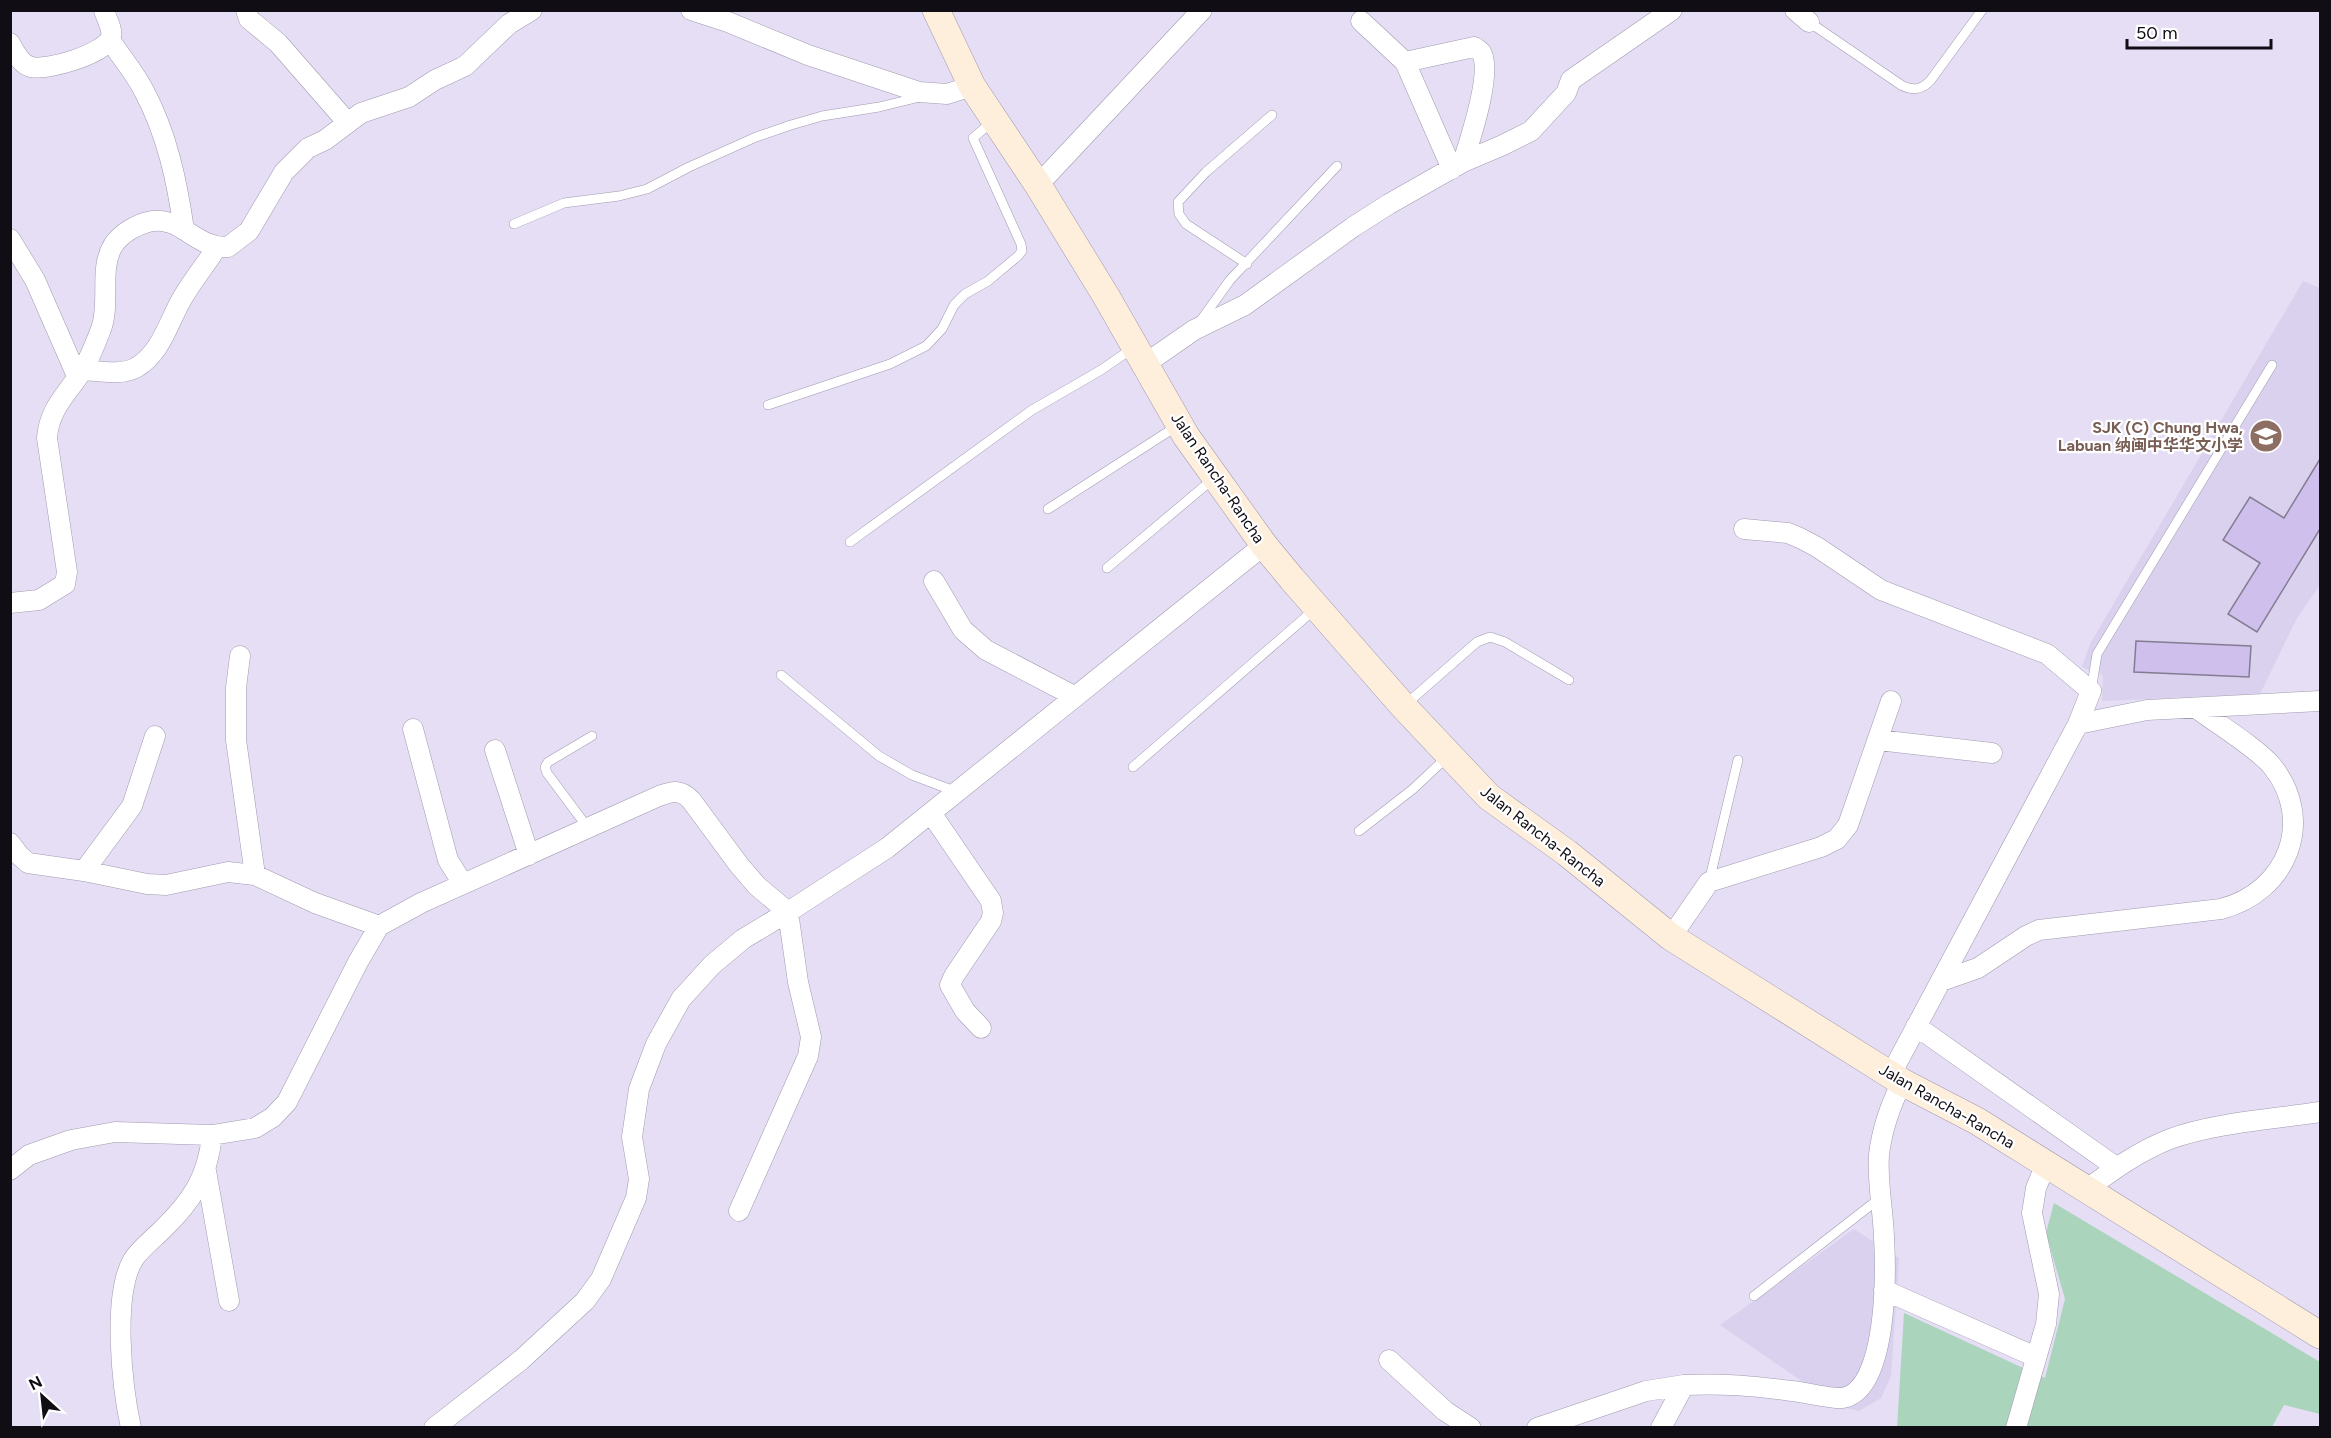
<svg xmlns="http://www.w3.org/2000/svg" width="2331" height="1438" font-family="Figtree,'Noto Sans SC',sans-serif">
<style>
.built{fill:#dad1ef}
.green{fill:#aad4bc}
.building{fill:#cebfec;stroke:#847d92;stroke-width:1.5}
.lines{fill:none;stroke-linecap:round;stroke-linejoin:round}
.lane-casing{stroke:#a09aaf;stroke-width:10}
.street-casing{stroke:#a09aaf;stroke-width:21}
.secondary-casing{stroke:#a09aaf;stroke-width:28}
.lane{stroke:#fff;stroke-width:9}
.street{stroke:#fff;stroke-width:20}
.secondary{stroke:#feefdc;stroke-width:27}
.labels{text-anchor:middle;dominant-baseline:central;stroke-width:4.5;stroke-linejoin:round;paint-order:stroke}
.education-label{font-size:16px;font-weight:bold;fill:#785e54;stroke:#fff;text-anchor:end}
.street-label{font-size:16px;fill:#100d15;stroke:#fff}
</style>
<rect width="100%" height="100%" fill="#e5def5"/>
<path class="built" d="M2303 281 2320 288V585L2297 618 2260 694 2102 701 2103 675 2082 667 2090 644Z
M1854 1229 1899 1258 1891 1376 1881 1398 1859 1411 1838 1406 1720 1325Z"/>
<path class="green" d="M2054 1203 2320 1362V1414L2284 1405 2272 1427 1897 1428 1904 1313 2045 1378 2065 1299 2046 1233Z"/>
<path class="building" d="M2320 459V529L2257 632 2228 614 2260 563 2223 540 2250 497 2284 518Z
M2136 641 2251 646 2249 677 2134 672Z"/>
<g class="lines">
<g class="lane-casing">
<path id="lane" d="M1809 22 1901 85C1913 91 1921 90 1930 81L1982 10
M514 224 564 203 619 196 647 189 689 167 756 137 791 125 822 116 879 107 920 97
M1247 264 1186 224 1179 214 1178 202 1206 172 1272 115
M1199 323 1230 280 1337 166
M768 405 890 364 926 346 942 329 954 305 965 294 988 281 1018 256 1022 251 1021 244 973 138 993 121
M1048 509 1177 426
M850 542 1032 410 1101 370 1133 348
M1107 568 1213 479
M781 675 879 756 912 775 957 792
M2091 691 2097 654 2272 365
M1405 705 1477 642 1490 637 1505 642 1569 680
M1133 767 1315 609
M588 828 547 773 545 767 548 762 592 736
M1359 831 1413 789 1447 757
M1709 882 1738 760
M1754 1296 1880 1198"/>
</g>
<g class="street-casing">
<path id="street" d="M246 10 249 19 278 43 347 122
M691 10 728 22 808 55 919 92 947 94 972 86
M1795 10 1809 22
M1361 21 1405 62 1452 169
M110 40C121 57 135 73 144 91 167 134 177 181 184 230
M10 43C15 52 20 64 31 67 47 71 105 54 111 37 113 29 106 18 104 10
M1405 62 1474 47C1475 47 1480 51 1481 52 1493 71 1470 140 1463 162
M1038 185 1202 10
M10 239 35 280 77 376
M1145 364 1194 330 1245 305 1353 227 1389 204 1463 162 1503 145 1531 131 1566 93 1571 80 1672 10
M82 370C98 371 123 376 137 367 162 352 169 320 183 297 193 280 206 264 217 247
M1744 529 1788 533 1800 538 1817 547 1881 590 2047 654 2091 691 2078 724
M934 581 963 630 986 650 1074 696
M10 603 39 600 65 584 67 572 47 438C49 409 67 394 82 371 90 358 96 342 101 329 111 303 98 268 114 244 122 233 136 225 148 222 181 214 195 249 228 247L249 231 284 172 308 148 325 140 361 113 409 97 435 80 465 66 509 24 532 10
M240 656 236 688V740L255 875
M413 729 448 860 463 884
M1878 740 1992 753
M495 750 529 855
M931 813 991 901 993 913 991 921 954 976 950 985 965 1011 981 1028
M10 843 19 855 28 863 84 871 147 884 166 885 228 872 255 875 315 903 379 926
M84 871 132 806 155 736
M1671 937 1709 882 1821 847 1837 839 1848 825 1891 701
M1941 981 1978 968 2026 936 2039 930 2221 909C2287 892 2316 821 2272 766 2257 748 2216 723 2196 708
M1916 1026 2116 1167
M1891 1074 2078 724 2147 710 2320 701
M10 1170 29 1155 71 1140 115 1132 212 1135 255 1128 273 1117 287 1102 358 962 379 926 421 903 659 796C673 791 680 789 691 800L739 865 757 886 788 912 887 848 1264 545
M206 1171 229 1301
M2087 1189C2113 1170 2139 1151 2170 1139 2213 1123 2274 1119 2320 1112
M1884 1290 2036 1357
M1389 1360 1445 1411 1471 1428
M131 1428C122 1387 112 1296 133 1260 140 1249 153 1239 162 1230 192 1201 208 1177 212 1135
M434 1428 521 1360 585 1301 601 1279 636 1198 639 1179 632 1137 639 1089 656 1044 681 999 712 965 743 939 788 912 798 982 811 1037 808 1056 739 1211
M1537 1428 1646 1391 1684 1385
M1661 1428 1684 1385C1723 1383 1753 1386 1792 1391 1804 1392 1831 1399 1842 1398 1888 1391 1886 1272 1884 1237 1883 1210 1877 1181 1879 1155 1882 1128 1890 1106 1902 1082
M2016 1428 2046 1324 2049 1294 2032 1213 2036 1188 2046 1164"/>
</g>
<g class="secondary-casing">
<path id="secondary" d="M936 10 972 86 1038 185 1106 296 1186 436 1264 545 1292 579 1404 707 1489 797 1567 853 1671 937 1902 1082 1977 1121 2320 1335"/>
</g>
<use href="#lane" class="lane"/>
<use href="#street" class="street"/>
<use href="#secondary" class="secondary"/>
</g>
<defs>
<g id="school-disc" transform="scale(1.725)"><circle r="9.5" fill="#8d6e63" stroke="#fff"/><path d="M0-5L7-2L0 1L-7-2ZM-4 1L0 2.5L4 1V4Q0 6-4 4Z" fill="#fff"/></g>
</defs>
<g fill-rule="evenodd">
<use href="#school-disc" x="2266" y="436"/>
</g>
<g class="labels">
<g class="education-label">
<text x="2243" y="427">SJK (C) Chung Hwa,<tspan x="2243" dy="18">Labuan 纳闽中华华文小学</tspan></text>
</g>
<g class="street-label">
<text transform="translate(1218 478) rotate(56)">Jalan Rancha-Rancha</text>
<text transform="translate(1543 836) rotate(38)">Jalan Rancha-Rancha</text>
<text transform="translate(1947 1106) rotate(30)">Jalan Rancha-Rancha</text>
</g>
</g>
<rect width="2331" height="1438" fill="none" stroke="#100d15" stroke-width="24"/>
<g transform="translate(42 1396) rotate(333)" stroke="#ffffff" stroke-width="4.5" paint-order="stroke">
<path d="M0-4.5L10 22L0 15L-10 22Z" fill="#100d15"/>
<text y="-9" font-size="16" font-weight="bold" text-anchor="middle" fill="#100d15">N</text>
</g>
<path d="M2127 39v9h144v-9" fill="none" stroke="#100d15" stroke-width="3"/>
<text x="2136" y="39" font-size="18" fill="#100d15" stroke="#ffffff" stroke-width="4.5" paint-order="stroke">50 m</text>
</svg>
